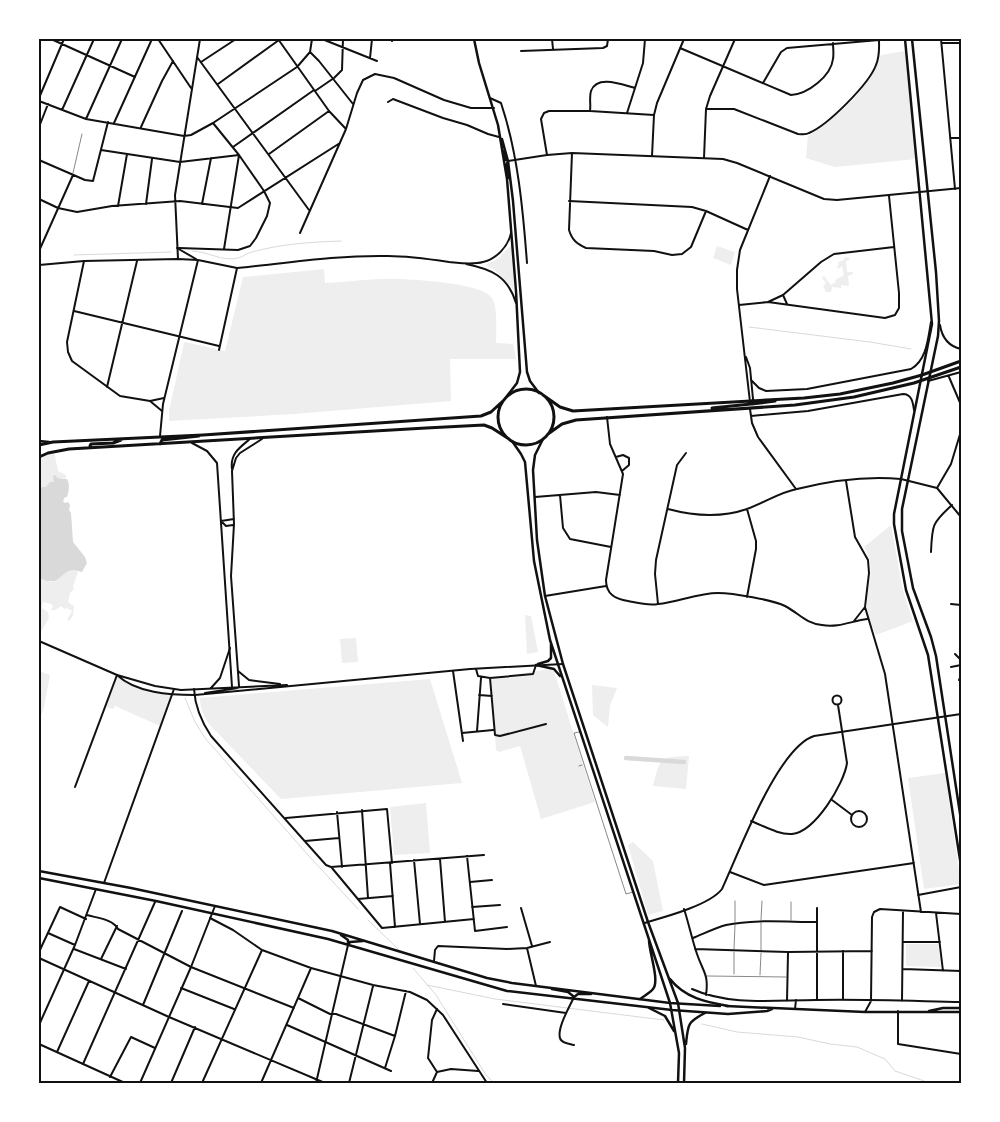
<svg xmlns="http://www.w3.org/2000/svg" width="1000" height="1122" font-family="'Varela Round',sans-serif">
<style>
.green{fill:#eee}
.water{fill:#d9d9d9}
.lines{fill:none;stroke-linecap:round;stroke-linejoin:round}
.stream{stroke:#d9d9d9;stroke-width:1}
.canal{stroke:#d9d9d9;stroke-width:4.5}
.service{stroke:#111;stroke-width:0.5}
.minor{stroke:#111;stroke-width:2}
.tertiary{stroke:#111;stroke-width:2}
.secondary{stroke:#111;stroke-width:2.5}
.primary{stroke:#111;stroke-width:2.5}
.trunk{stroke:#111;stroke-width:3}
.neatline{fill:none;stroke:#111;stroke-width:2}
</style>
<rect width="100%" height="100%" fill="#fff"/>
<path class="green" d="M905 51 916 159 835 167 806 158 808 136C837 117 870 89 881 55Z
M511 245 512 246 514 290C505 281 499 271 485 265L498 259Z
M717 246 735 252 731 265 713 258Z
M848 257 850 260 846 261 847 272H853V274L848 276 849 286 841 285V288L832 287 831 292H825V289L823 286 826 283 822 278 824 276 831 285 836 282 835 280 844 275 842 266 838 269 837 266 839 265 838 262 844 260V258Z
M324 269 325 283C349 282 375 278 399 279 418 280 482 283 492 298 498 307 496 332 496 343L513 344 516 359H450L451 401 294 414 169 421V411L184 343 185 342 225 351 243 277Z
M54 451 58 471 66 475V478H61L46 488 42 487 39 490V457Z
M891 525 903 591 913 621 876 635C872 626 866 615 867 605 867 582 877 569 864 547Z
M74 570 78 572 73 586 74 589 70 593 68 602 74 606 73 616 68 622V618L72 611 67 608 65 609 61 606C57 609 55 611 51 610L53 606 51 604 43 602 42 608 48 612 49 618 39 635V578L51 582 67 571Z
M525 615 531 616 538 652 527 654Z
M356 638 358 662 342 663 340 639Z
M550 669 554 671 595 802 541 819 520 746 499 752 496 750 491 678Z
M39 671 50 675 44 707 39 722Z
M117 675C133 688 153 691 172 695L160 726 115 706 113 709 106 707Z
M430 679 462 783 281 799 209 724C204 716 200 708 200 698Z
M592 685 617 688 610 706 608 727 593 715Z
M689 756 686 789 653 786C660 757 660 757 689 756Z
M945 773 961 884 924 889 908 778Z
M426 803 430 853 394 855 390 807Z
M633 842 653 861 663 911 648 915 628 845Z
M906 944H938L941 967 906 966Z"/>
<path class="water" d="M56 475 57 478 67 479C70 484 69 491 67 497H65L63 501 65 503 68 502 70 505 69 510 71 513 73 542 85 557 87 563 82 572 74 570 68 571 55 581H47L39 578V490L42 487H46L50 482H54L53 476Z"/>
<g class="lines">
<path class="stream" d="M192 251C207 251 222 262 238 258 243 257 247 253 252 252 281 244 311 242 341 241
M74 255 171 252
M749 327 870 342 911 349
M185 698 195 722 205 738 308 855 358 909
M368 920 399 950
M413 968 436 995 486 1075 494 1083
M427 985 495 999 664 1020
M702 1024 737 1032 798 1037 830 1044 857 1047 885 1059 895 1071 930 1083"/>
<path class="canal" d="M626 758 684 762"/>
<path class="service" d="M73 173 82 134
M579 732 574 733 626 894 633 892
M579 766 582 765
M791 902V920
M761 920 762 901
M735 922V901
M734 949 735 925
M761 950V923
M734 974V952
M760 975 761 953
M707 976 786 977"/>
<path class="minor" d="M51 39 135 77
M158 39 191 88
M278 39 329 111 346 129
M322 39 377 61
M552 39 553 49
M941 39 955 189
M392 41 393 39
M942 43H961
M680 48 791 95C808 94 831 76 833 59 834 54 833 48 833 43
M521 51 603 48 607 46 608 39
M310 52 319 61 353 104
M197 57 309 210
M370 58 372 39
M201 62 236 39
M763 83 781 52 787 48 879 40
M218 84 279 40
M315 91 334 78 342 70 343 39
M39 98 64 39
M490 98 501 103C518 154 523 210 527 263
M39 101 86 119 184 136 191 135 213 123 297 67 310 52 312 39
M388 102 393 99 443 118 467 125 488 134 499 137
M706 109H734L798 134C802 134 806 135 809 133 828 125 869 84 876 65 880 56 879 48 879 39
M62 110 94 39
M590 111C591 105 589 97 591 91 597 74 623 85 635 88
M627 113 643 63 645 39
M86 119 122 39
M114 123 152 39
M39 127 48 104
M141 127 162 81 173 61
M950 138H961
M233 147 314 90
M101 150 180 162 239 155
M572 153 569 230C572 240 577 244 586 248L654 251 672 255 682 254 691 247 706 211
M269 154 329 111
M547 155 541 119 544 113 549 111H590L654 115
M652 156 654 115 657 103 684 39
M704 158 706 109 710 96 735 39
M39 160 85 180 93 181 108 122
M39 199 58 208 77 212 112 206 180 201 238 208 340 143
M569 201 692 207 706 211 748 230
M146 204 152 159
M202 204 211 158
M118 206 127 154
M300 233 346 129 357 93 363 80 375 74 394 78 444 100 471 108H494
M179 248 238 250 250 246 256 238 267 216 270 203 264 191 239 155 213 123
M224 249 239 155
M39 251 73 175
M178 259 175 195 200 39
M84 261 67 342 68 352 72 361 120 396 150 401 164 398
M783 295 787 304
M768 302 783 295 821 262 834 254 894 247
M739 305 768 302 885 318 895 315 899 308V293L889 196
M74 311 219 346
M940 325C942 338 948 346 961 349
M219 350 237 268
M746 357 750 368 753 399
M949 377 961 405
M751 380 759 388 766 391 807 389 911 369C927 360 928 338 931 322
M928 381 961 372
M107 387 137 261
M150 401 162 411
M750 402 737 289V270L740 250 770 176
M750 409 752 423 758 437 796 489
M751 416 808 411 903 394C912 394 913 403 914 410
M607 417 610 444 623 474 606 580C606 594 615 599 628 601 638 603 648 606 658 604 678 602 698 593 718 593 733 593 773 600 785 606 800 614 805 623 822 625 838 628 852 621 867 619
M192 443 207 451 217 463 232 687
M616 457 623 455 629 458V465L622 471
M232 469C230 454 239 448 250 439
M846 481 855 537 868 560 869 573 865 607 885 674 921 912
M937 488 951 464 961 431
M560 495 563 528 570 539 611 547
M535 497 596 492 620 495
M668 509C694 516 721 518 747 509 764 503 780 492 797 489 829 481 868 476 901 479
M747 509 756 541V549L747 597
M221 521 234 519
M222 522 226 526 233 525
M931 552C932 525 932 523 952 505
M545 596 606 586
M658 604 655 574 656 560 677 465 686 453
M951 604 961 605
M854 621 865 607
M955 654 961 660
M961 662V664
M951 667 961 665
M476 669 478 676 490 678 533 674 536 665
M453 671 463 741
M490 678 495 735 500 736 546 724
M959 680 961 676
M239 686 231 576 234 524 232 471 236 458 240 453 262 439
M194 689C195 707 201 721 211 736L326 865 331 867 484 855
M479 695 492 696
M832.5 700a4.5 4.5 0 1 1 9 0a4.5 4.5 0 1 1-9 0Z
M477 731 481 678
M462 733 493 730
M75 787 117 675
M832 800 852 815
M362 810 368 898
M851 819a8 8 0 1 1 16 0a8 8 0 1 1-16 0Z
M337 812 342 867
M286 818 387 809 392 863
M751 821C764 826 779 835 792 834 815 832 844 784 847 763L838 705
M305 841 339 838
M467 856 475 931 507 927
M440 859 445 922
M414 860 420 924
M390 863 395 927
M332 868 382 928 474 919
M730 872 764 885 914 863
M470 882 492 880
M104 883 174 689
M39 887 40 879
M918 895 961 887
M358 899 393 896
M472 907 500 905
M521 908 532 946
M684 909C689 924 692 940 697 954 703 972 709 974 706 995
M936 913 943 971
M87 915C97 918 113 919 118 929L191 967 294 1008
M210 918 233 930 262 950 311 968 373 985 410 992 427 1000 443 1015 487 1083
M48 933 75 945
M693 938C703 934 715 928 726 925 755 919 787 922 817 922
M903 942H940
M527 948 536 986
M74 949 126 969
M695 949 788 952 872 951
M843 951V999
M39 952 60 907 86 919
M39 958 169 1017 325 1083
M101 959 117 926
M434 961 435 950 438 946 507 949 527 948 550 942
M903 969 961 971
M181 988 234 1009
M692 989C730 1006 774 1000 816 1000 864 999 913 1001 961 1002
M298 998 330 1014H336L395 1036
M573 999C569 1008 557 1028 560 1038 561 1043 569 1044 574 1045
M817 1000V908
M787 1001 788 953
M902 1001 903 911
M503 1004 566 1013
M143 1005 182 911
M437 1009 432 1020 428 1058 437 1072
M795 1009 796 1000
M898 1011V1044L961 1054
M865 1012 871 1001 872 917 874 912 880 909 961 914
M39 1025 75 945 96 889
M287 1025 391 1071
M57 1052 89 981
M83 1064 155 902
M385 1068 395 1036 406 991
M110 1077 131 1037 155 1048
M171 1083 195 1027
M202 1083 262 950
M261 1083 311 968
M349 1083 373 986
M432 1083 437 1072 451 1069 478 1071"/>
<path class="tertiary" d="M508 161 547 155 572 153 723 159 737 163 824 199 837 200 961 188
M177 248 196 259
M466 264C491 269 508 276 516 303
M39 265 84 261 178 259 198 260 237 268 248 267C294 262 341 255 388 256 408 256 429 259 449 262 460 263 472 265 483 262 496 259 508 247 511 233
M160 436 163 404 198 260
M901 479 937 488 961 517
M39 641 117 675 155 686 181 690 287 685
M238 671 249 680 280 684
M117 675C136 693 170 695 195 695L470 669 563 664
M211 688 220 678 230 648
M205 693 238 688 239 686
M644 923C665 917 710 905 722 889 738 855 777 748 814 736L961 714
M39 1044 125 1083
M140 1083 191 967 215 906
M316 1083 348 945"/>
<path class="secondary" d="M905 39 932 324 894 514V524L906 590 928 655 961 866
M912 39 936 272 939 321 938 336 902 509V531L913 588 931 637 936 656 961 820
M39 441 49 442
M39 871 131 888 332 931 487 978 512 983 670 1003 720 1006
M39 878 156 901 328 939 507 991 672 1010 728 1014 767 1011 772 1009
M341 935 348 940V945
M348 945 350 942 363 941
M552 989 568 992 573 996V999
M574 997 578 994H591
M726 1006 865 1012H961
M929 1011 943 1008H961"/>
<path class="primary" d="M474 39 479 63 498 125 507 179 516 291 520 372 517 383 507 396
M502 139 508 161 513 201 527 372 530 381 539 393
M504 151 506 160 508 161 507 164 509 178
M543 439 535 455 533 470 537 540 545 596 563 664 648 922 678 1003 685 1048 684 1083
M512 441 521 454 525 462 534 561 550 640 670 1003 679 1053 678 1083
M538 664 548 661 551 658V644
M536 665 554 669 560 676
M670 979C685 998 706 1002 728 1006
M640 999C644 996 650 993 653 989 660 981 649 952 649 940
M649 1008 665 1016 674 1031
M686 1044C688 1025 687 1022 705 1013"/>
<path class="trunk" d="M498 417a28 28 0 1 1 56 0a28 28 0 1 1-56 0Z
M543 395 560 407 573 411 804 398 840 394 893 383 922 375 961 361
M752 404 775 401
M712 408 751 404 753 400
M548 434 562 424 576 420 795 405 854 397 914 383 961 367
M160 444 162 440 199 436
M39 445 53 442 203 435 481 416 491 412 504 400
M90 446 91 444 113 443 121 440
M39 457 48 453 69 449 426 428 484 425 492 428 509 439"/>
</g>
<rect width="1000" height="1122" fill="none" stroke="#ffffff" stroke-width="80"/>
<rect x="40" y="40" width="920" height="1042" class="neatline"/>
</svg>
